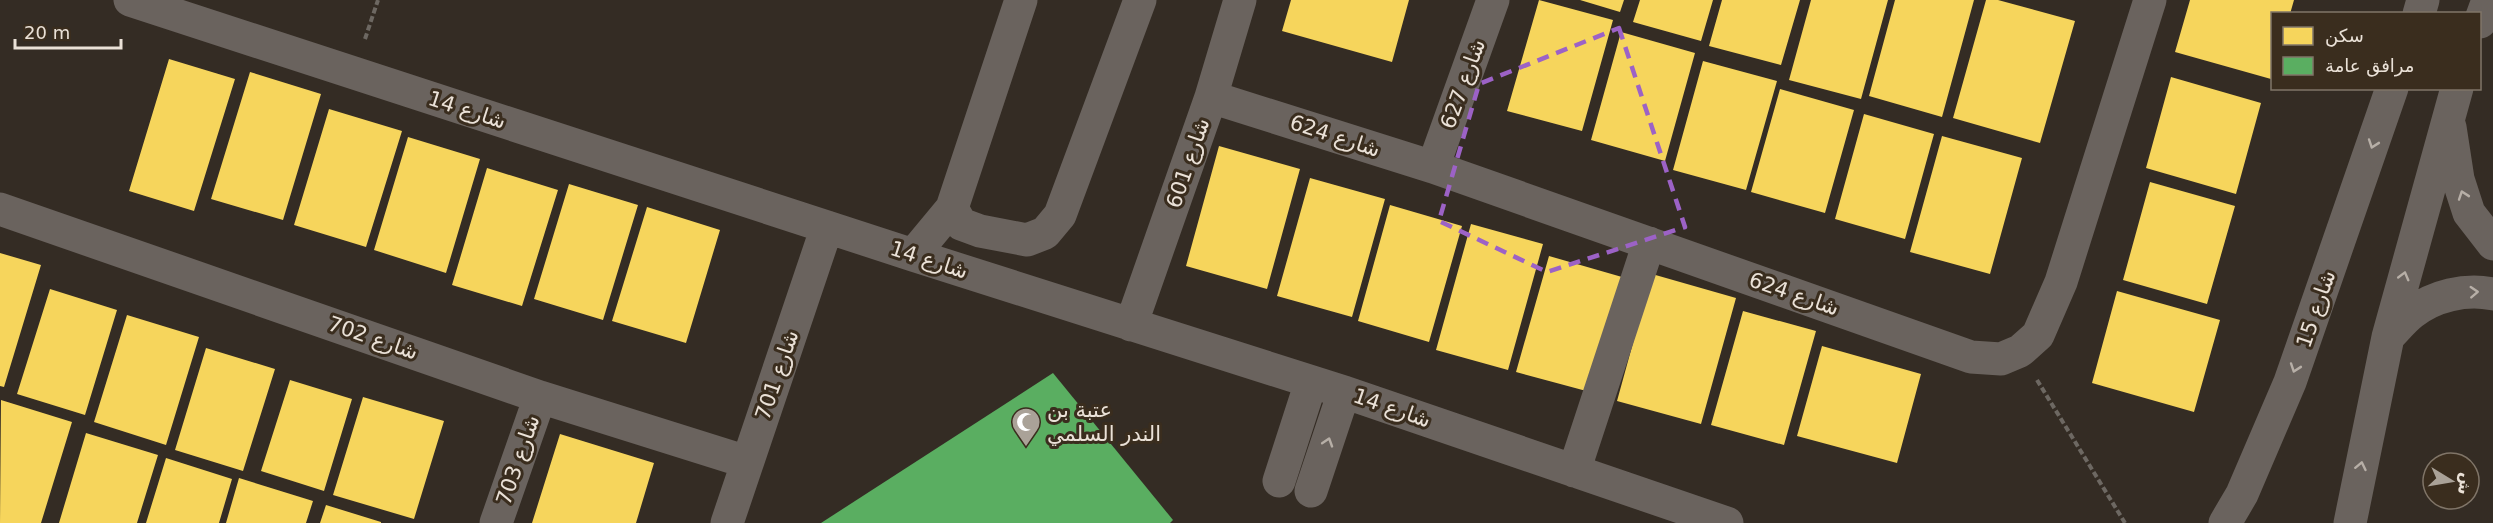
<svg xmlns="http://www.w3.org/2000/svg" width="2493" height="523" font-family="'DejaVu Sans',Vazirmatn,sans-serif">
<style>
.homes{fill:#f6d55c}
.public{fill:#5aae61}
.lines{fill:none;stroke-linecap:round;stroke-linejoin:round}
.path{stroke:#6d6862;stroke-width:4;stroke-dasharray:6 3;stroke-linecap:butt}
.minor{stroke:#6a635e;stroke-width:33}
.oneway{stroke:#b7afa7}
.marked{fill:none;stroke:#9c62c6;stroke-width:4.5;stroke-dasharray:12 8;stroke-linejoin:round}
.labels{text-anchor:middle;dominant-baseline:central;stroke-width:6;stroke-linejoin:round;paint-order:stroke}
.street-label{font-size:21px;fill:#eae1d7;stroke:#3a2d1e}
.poi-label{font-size:21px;fill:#eae1d7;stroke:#3a2d1e;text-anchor:start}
</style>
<rect width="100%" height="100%" fill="#342c24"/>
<path class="homes" d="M1291 0H1409L1392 62 1282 31Z
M1539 0 1613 20 1582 131 1507 111Z
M1580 0H1624L1620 12Z
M1640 0H1713L1701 41 1633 22Z
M1722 0H1800L1781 65 1709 46Z
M1811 0H1888L1861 99 1789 80Z
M1895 0H1974L1942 117 1869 96Z
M1986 0H1998L2075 21 2040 143 1953 118Z
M2190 0H2294L2290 14H2272L2271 79 2175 52Z
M1621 32 1695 53 1665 161 1591 140Z
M169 59 235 79 194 211 129 191Z
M1703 61 1777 81 1746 190 1673 170Z
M250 72 321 94 283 220 211 199Z
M2171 77 2261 103 2236 194 2146 168Z
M1780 89 1854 110 1825 213 1751 192Z
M329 109 402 131 366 247 294 225Z
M1864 114 1934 134 1905 239 1835 219Z
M1942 136 2022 158 1990 274 1910 252Z
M408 137 480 159 446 273 374 250Z
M1219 146 1300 169 1267 289 1186 266Z
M487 168 558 190 522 306 452 285Z
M1310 178 1385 199 1352 317 1277 296Z
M2150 182 2235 206 2207 304 2123 280Z
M569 184 638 205 603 320 534 299Z
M1390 205 1462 226 1429 342 1358 321Z
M647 207 720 230 686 343 612 321Z
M1471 224 1543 244 1508 370 1436 350Z
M0 253 41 265 4 387 0 386Z
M1549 256 1622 277 1590 392 1516 372Z
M1652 274 1736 298 1701 424 1617 401Z
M50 289 117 310 85 415 17 394Z
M2117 291 2220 320 2194 412 2092 383Z
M1743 311 1816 331 1784 445 1711 425Z
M127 315 199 337 166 445 94 422Z
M1822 346 1921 374 1897 463 1797 436Z
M206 348 275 369 243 471 175 450Z
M290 380 352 399 324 491 261 471Z
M363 397 444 421 414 519 333 495Z
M1 400 72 422 41 523H0Z
M86 433 158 455 137 523H59Z
M560 434 654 463 636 523H532Z
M166 458 232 479 219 523H146Z
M239 478 313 501 306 523H226Z
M326 505 381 522V523H320Z"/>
<path class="public" d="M1053 373 1173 520 1170 523H821Z"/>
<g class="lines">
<path class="path" d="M365 39 378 0
M2037 380 2125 523"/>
<path class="minor" d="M130 0 913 255 1344 392 1727 523
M2419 14 2423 0
M2480 22 2488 0
M1211 97 1433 167 1971 357 2001 359 2020 351 2038 335 2061 282 2150 0
M2450 127 2458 179 2469 213 2493 244
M1433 167 1493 0
M952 208 961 224 980 231 1027 240 1045 233 1060 215 1140 0
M0 209 540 397 747 462
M913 255 952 208 1021 0
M1131 325 1211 97 1240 0
M2388 337C2396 329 2403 320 2412 313 2433 296 2466 288 2493 294
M1574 471 1649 243
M1279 481 1311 382
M1311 491 1344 392
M496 523 540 397
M727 523 827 227
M2225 523 2242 494 2290 382 2392 88
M2350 523 2388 337 2457 88"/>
</g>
<defs><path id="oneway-chevron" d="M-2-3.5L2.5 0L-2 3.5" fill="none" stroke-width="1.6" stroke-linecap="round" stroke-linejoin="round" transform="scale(1.5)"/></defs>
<g class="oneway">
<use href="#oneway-chevron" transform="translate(2373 144) rotate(109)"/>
<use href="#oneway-chevron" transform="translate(2463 195) rotate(-109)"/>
<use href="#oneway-chevron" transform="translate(2404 276) rotate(-75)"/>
<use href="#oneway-chevron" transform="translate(2474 292) rotate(-3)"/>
<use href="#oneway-chevron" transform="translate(2295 368) rotate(109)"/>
<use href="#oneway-chevron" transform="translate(1328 442) rotate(-72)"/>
<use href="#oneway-chevron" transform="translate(2361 466) rotate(-78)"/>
</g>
<path class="marked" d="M1619 28 1685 227 1547 272 1439 221 1479 84Z"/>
<defs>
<g id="mosque-pin" transform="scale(1.5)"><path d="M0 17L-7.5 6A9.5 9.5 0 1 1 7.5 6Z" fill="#aaa298" stroke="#3a2d1e"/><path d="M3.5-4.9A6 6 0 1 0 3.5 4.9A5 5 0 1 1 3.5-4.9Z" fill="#fff"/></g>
</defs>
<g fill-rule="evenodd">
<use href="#mosque-pin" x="1026" y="422"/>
</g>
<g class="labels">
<g class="street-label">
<text transform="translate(1463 84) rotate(-70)">شارع 627</text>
<text transform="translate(467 110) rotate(18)">شارع 14</text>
<text transform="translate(1335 136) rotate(18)">شارع 624</text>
<text transform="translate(1188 163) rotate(-71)">شارع 601</text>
<text transform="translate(929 260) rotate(18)">شارع 14</text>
<text transform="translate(1794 294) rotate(19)">شارع 624</text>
<text transform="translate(2316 309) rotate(-71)">شارع 15</text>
<text transform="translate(373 338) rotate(19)">شارع 702</text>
<text transform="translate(777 375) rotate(-71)">شارع 701</text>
<text transform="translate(1392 408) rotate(19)">شارع 14</text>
<text transform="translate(518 460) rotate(-71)">شارع 703</text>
</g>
<g class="poi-label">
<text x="1047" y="410">عتبة بن<tspan x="1047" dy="24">الندر السلمي</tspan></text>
</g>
</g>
<rect x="2271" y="12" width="210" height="78" fill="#3a2d1e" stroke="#807568" stroke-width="1.5"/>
<rect x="2283" y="27" width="30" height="18" fill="#f6d55c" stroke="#807568" stroke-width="1.5"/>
<text x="2325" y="42" font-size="18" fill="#eae1d7">سكن</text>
<rect x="2283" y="57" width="30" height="18" fill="#5aae61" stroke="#807568" stroke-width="1.5"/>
<text x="2325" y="72" font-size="18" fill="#eae1d7">مرافق عامة</text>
<g transform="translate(2451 481) rotate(101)"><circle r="28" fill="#3a2d1e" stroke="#807568" stroke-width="1.5"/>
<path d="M0-4.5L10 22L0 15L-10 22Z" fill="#aaa298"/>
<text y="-9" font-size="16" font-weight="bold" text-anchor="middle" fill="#eae1d7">ش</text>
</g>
<path d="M15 39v9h106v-9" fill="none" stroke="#eae1d7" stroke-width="3"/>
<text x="24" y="39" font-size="18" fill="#eae1d7" stroke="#3a2d1e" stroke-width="4.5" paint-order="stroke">20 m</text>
</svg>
